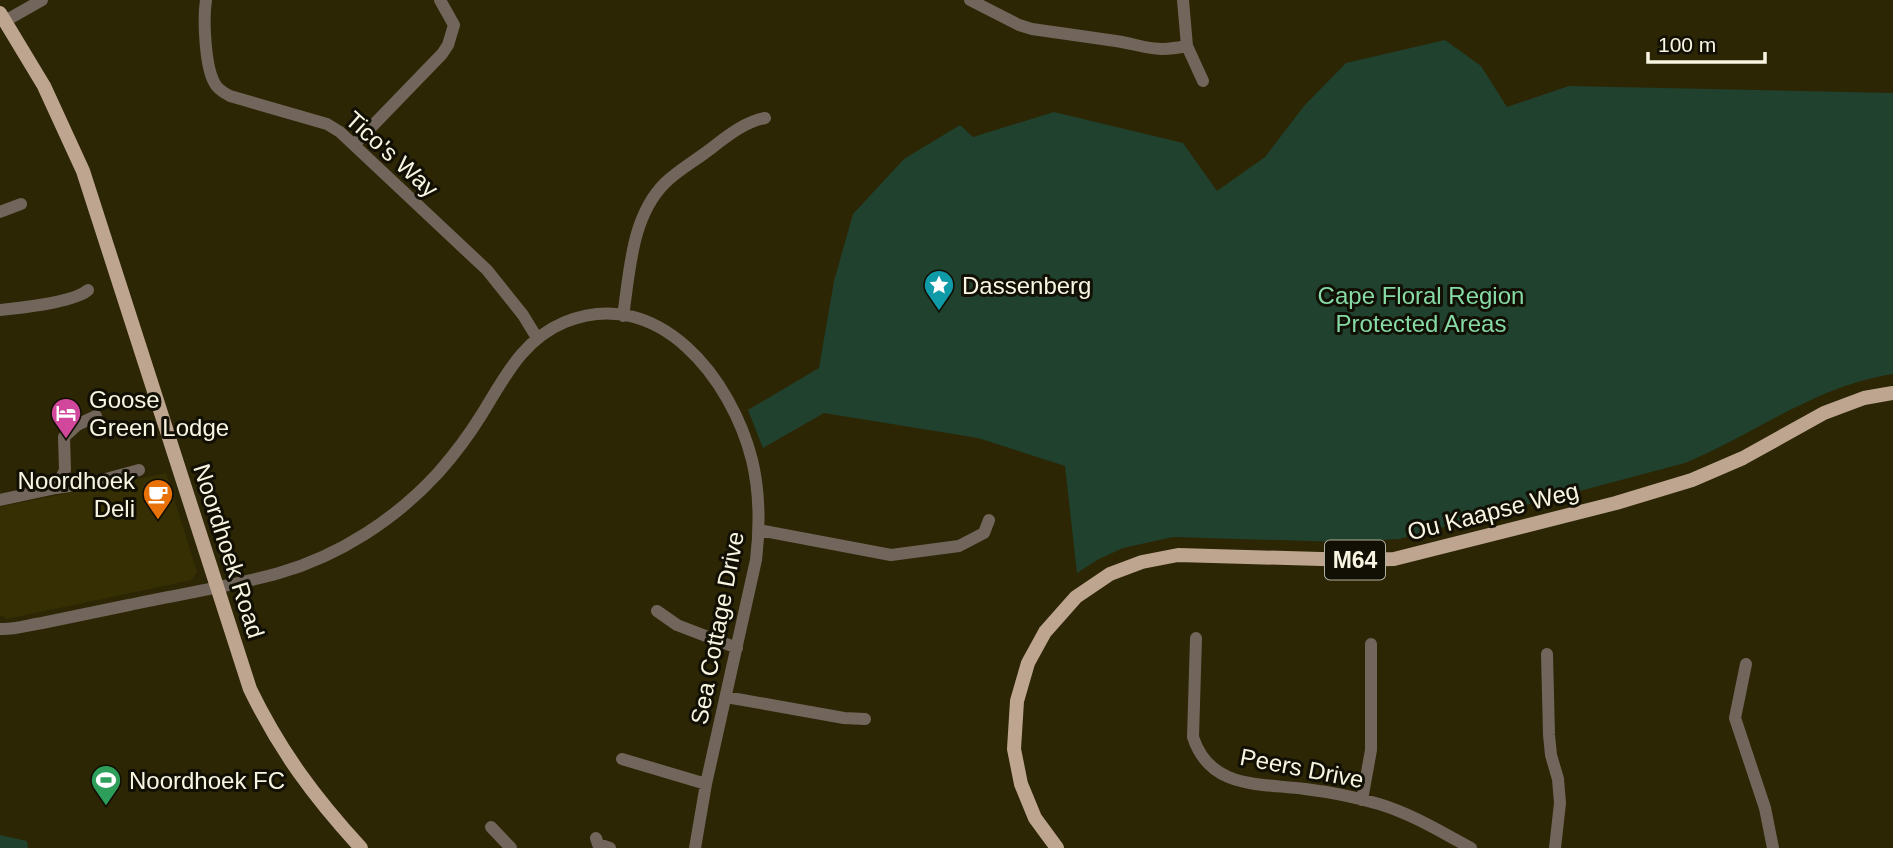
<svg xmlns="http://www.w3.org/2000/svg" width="1893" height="848" font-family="Helvetica,sans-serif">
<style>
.built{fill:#362f04}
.green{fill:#20412d}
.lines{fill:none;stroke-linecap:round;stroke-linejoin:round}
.minor{stroke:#72655b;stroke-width:12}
.major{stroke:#bea590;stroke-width:14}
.labels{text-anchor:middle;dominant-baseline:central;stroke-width:6;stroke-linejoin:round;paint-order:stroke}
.shield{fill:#120f04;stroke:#b3b09f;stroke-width:2}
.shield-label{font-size:23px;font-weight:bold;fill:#f8f5e2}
.street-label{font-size:24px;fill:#f8f5e2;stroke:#120f04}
.poi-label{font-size:24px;fill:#f8f5e2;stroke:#120f04;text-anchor:start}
.park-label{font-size:24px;fill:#85daa5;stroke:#120f04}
</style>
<rect width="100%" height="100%" fill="#2c2605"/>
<path class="built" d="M166 473 197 572 192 580 7 619 0 615V507Z"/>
<path class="green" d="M1445 40 1481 66 1507 107 1569 86 1893 93V374C1815 386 1757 433 1685 463L1399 539 1343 542 1173 537 1123 548 1099 559 1077 573 1065 466 978 438 824 413 763 448 748 410 819 368 834 281 853 214 904 159 960 125 973 137 1054 112 1183 143 1217 191 1265 157 1304 106 1346 63Z
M0 835 27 841 28 848H0Z"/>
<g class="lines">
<path class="minor" d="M206 0C203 19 205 65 214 82 217 89 224 93 230 96L327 124 340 132 487 270 523 315 537 338
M970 0 1019 25 1032 29C1060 33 1088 37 1116 41 1147 46 1153 53 1187 46
M1183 0 1187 46 1203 81
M5 21 42 0
M354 145 442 54 448 45 454 25 440 0
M0 212 21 204
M0 310C20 308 75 302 88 290
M623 316C630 271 631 217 665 183 678 170 695 161 709 150 726 137 744 122 765 118
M56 488 91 483 139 470
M0 500 56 488 65 470 64 437 77 425 96 416
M759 530 891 555 959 546 984 533 989 520
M657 611 677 625 737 648
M0 629C14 630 28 625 42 623 71 617 100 611 129 605 179 594 230 587 279 573 339 556 396 519 438 473 454 455 469 435 482 414 505 377 522 340 565 322 659 284 732 380 752 460 760 493 760 526 756 560L706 784 695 848
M1196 638 1193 737C1210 790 1261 783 1305 789 1330 792 1355 797 1379 804 1412 814 1441 832 1471 848
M1547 654 1549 735 1551 755 1558 779 1560 803 1555 848
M1746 664 1735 718 1765 808 1773 848
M726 697 844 718 865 719
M622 759 706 784
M1362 800 1371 750V644
M491 827 511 848
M596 838 598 844 610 848"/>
<path class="major" d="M0 13 44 86 83 171 250 689C280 751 315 798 361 848
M1057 848 1035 818 1021 784 1014 749 1017 701 1028 663 1045 632 1076 597 1110 574 1142 562 1178 555 1355 560 1394 559 1616 503 1692 480 1743 458 1824 413 1864 398 1893 393"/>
</g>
<defs>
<g id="sight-pin" transform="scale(1.575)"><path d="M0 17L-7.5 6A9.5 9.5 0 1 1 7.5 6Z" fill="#0f9aa8" stroke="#120f04"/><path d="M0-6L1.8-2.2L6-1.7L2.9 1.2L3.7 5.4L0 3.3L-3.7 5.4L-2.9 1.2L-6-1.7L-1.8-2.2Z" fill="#fff"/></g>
<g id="hotel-pin" transform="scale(1.575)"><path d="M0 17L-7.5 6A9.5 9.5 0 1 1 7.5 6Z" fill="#d1479c" stroke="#120f04"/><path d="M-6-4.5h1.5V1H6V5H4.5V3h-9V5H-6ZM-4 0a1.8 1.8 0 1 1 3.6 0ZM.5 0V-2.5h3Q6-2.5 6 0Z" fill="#fff"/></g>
<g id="cafe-pin" transform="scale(1.575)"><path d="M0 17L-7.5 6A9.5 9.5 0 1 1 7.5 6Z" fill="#e8710a" stroke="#120f04"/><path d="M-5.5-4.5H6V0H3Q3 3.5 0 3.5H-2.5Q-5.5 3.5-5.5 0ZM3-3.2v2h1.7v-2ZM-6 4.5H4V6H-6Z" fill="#fff"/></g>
<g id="stadium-pin" transform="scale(1.575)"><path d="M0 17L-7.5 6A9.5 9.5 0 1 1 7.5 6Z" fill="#2e9e5b" stroke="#120f04"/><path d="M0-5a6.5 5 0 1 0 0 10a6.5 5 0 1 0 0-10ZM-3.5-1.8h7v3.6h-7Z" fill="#fff"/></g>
</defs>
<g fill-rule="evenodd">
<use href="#sight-pin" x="939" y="285"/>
<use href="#hotel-pin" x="66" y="413"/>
<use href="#cafe-pin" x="158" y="494"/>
<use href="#stadium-pin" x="106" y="780"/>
</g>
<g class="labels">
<rect class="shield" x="1325" y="540.5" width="60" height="39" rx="5"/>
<g class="shield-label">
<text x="1355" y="560">M64</text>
</g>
<g class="street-label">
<text transform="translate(392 154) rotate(42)">Tico's Way</text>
<text transform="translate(1493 511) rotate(-14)">Ou Kaapse Weg</text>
<text transform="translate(229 551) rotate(72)">Noordhoek Road</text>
<text transform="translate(717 628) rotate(-79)">Sea Cottage Drive</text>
<text transform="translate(1302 768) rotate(11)">Peers Drive</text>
</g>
<g class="poi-label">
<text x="962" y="285">Dassenberg</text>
<text x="89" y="399">Goose<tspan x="89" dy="28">Green Lodge</tspan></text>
<text x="135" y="480" text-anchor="end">Noordhoek<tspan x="135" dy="28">Deli</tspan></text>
<text x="129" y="780">Noordhoek FC</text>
</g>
<g class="park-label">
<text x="1421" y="295">Cape Floral Region<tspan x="1421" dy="28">Protected Areas</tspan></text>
</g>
</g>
<path d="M1648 52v10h117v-10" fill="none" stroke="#f8f5e2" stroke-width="3.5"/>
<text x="1658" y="52" font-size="21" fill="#f8f5e2" stroke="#120f04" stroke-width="5" paint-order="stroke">100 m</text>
</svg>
